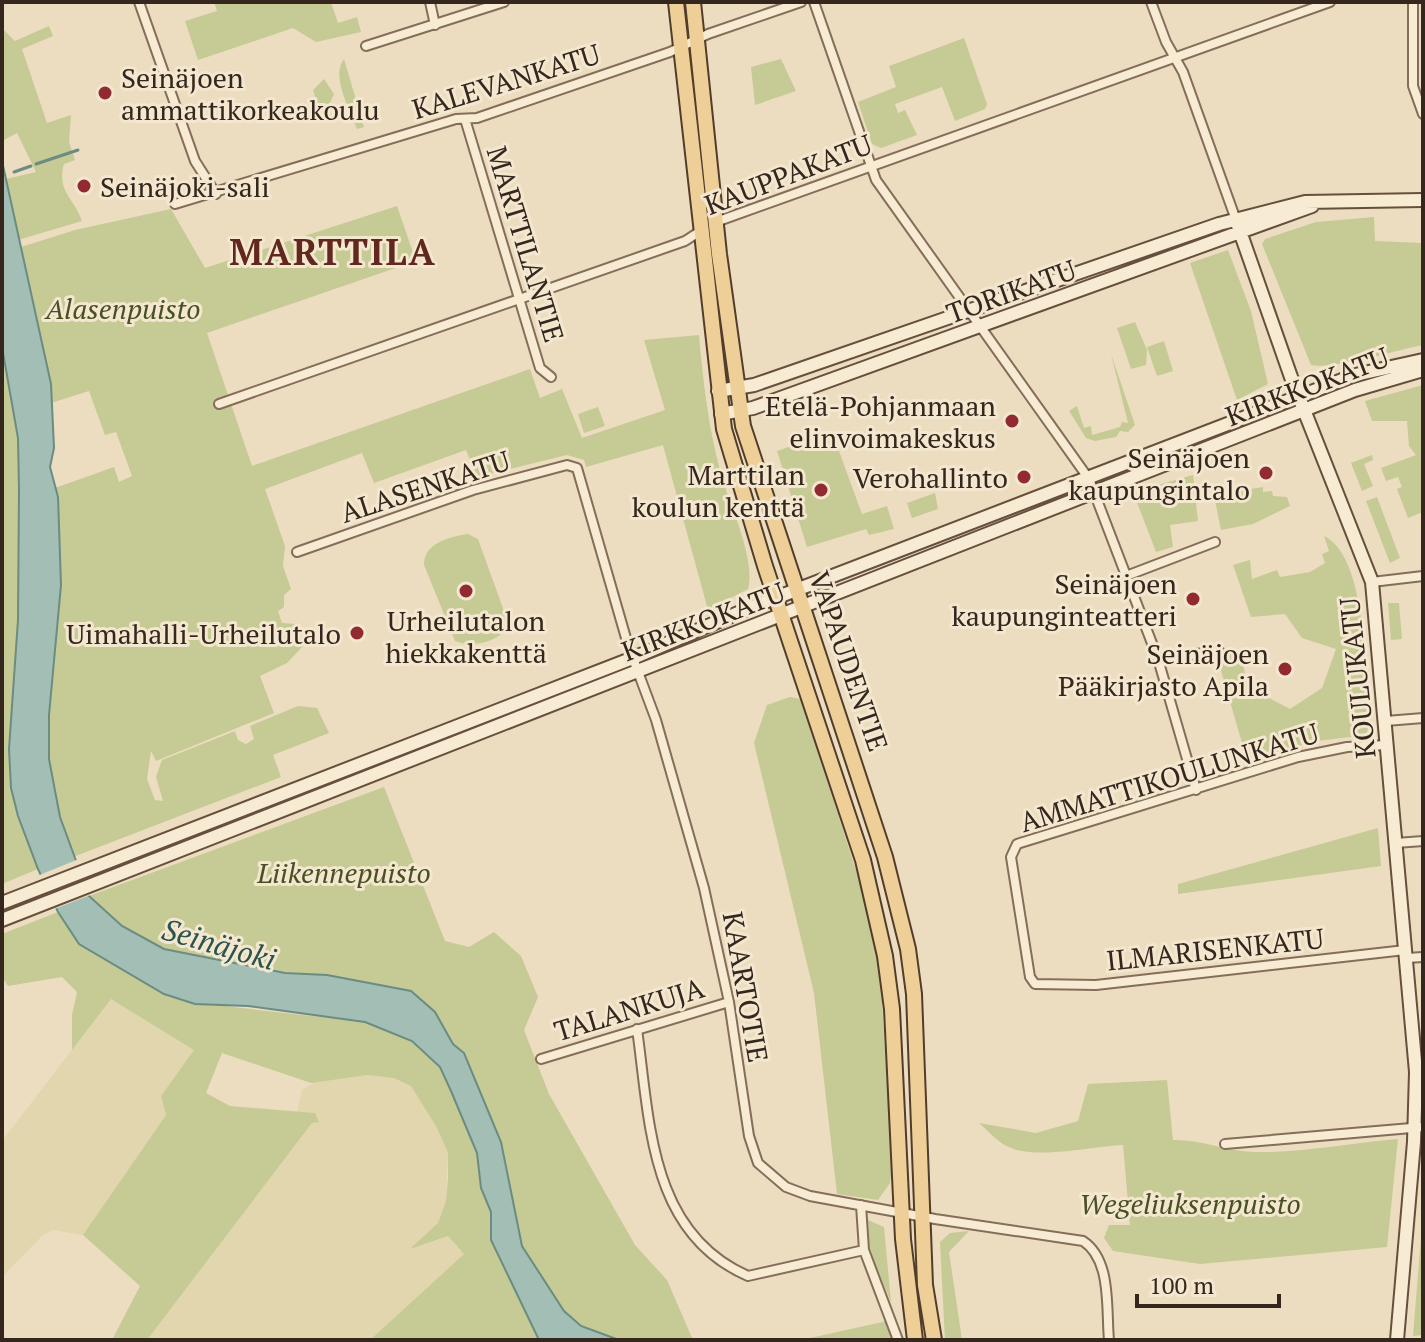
<svg xmlns="http://www.w3.org/2000/svg" width="1425" height="1342" font-family="'PT Serif',serif">
<style>
.farmland{fill:#e1d6ae}
.green{fill:#c6ca95}
.water{fill:#a3beb5;stroke:#6b8c82;stroke-width:2}
.pier{fill:#ecddc0}
.lines{fill:none;stroke-linecap:round;stroke-linejoin:round}
.stream{stroke:#6b8c82;stroke-width:3}
.street-casing{stroke:#856e59;stroke-width:12}
.secondary-casing{stroke:#664f3c;stroke-width:16}
.primary-casing{stroke:#523d2d;stroke-width:18}
.street{stroke:#f7ebd3;stroke-width:8}
.secondary{stroke:#f7ebd3;stroke-width:12}
.primary{stroke:#efcf98;stroke-width:14}
.poi-dot{fill:#922b31;stroke:#f4e7cf;stroke-width:3}
.labels{text-anchor:middle;dominant-baseline:central;stroke-width:6;stroke-linejoin:round;paint-order:stroke}
.poi-label{font-size:28px;fill:#35271d;stroke:#f4e7cf;text-anchor:end}
.street-label{font-size:28px;fill:#35271d;stroke:#f4e7cf}
.park-label{font-size:28px;font-style:italic;fill:#485024;stroke:#f4e7cf}
.water-label{font-size:30px;font-style:italic;fill:#2c544f;stroke:#f4e7cf}
.district-label{font-size:36px;font-weight:bold;letter-spacing:2px;fill:#60281e;stroke:#f4e7cf}
</style>
<rect width="100%" height="100%" fill="#ecddc0"/>
<path class="farmland" d="M111 999 195 1049 161 1096 166 1115 83 1235 53 1230 43 1235 2 1277V1141Z
M367 1075 394 1078 411 1086 437 1128 448 1153 446 1201 438 1223 413 1248 448 1236 464 1254 370 1340H147L313 1122 315 1113 297 1112 302 1090 320 1079Z"/>
<path class="green" d="M214 2H331L338 23 357 17 361 32 316 42 293 28 198 60 185 21 217 11Z
M49 26 53 36 22 49 47 123 71 115 69 142 75 160 64 164C56 191 75 199 82 221L18 240 6 179 36 172 17 133 2 141V28L15 41Z
M964 38 987 104 985 109 955 121 942 87 895 104 898 113 905 110 917 135 881 148 872 144 858 102 896 87 889 66Z
M344 59 364 127 357 129C351 111 330 76 344 59Z
M781 59 796 91 755 105 751 67Z
M324 79 334 94 328 107 333 119 323 122 313 90Z
M397 206 416 261 207 333 252 466 530 369 540 398 562 389 582 438 665 410 644 340 699 335C703 380 708 425 720 470 728 502 756 557 748 589L708 610 663 445 586 467 584 460 567 455 477 477 466 450 374 483 362 453 265 489 285 546 283 566 291 589 284 595V607L278 611 282 623 296 624 304 645 287 663 260 676 274 713 156 761 151 751 147 779 155 800 163 801 156 777 162 760 235 731 238 740 246 744 254 739 250 726 298 706 317 708 329 733 273 755 281 777 73 857 60 817 49 759V715L61 585 55 488 114 467 119 482 132 476 116 432 105 435 89 391 51 403V384L21 247 75 230 171 209 205 268Z
M1374 217 1375 241 1423 243V345C1396 350 1333 370 1311 365L1262 244 1265 239 1316 222Z
M1228 250 1251 311 1268 384 1237 400 1190 263Z
M1135 322 1147 350 1146 365 1131 369 1117 328Z
M1164 341 1173 371 1157 376 1147 347Z
M2 348 18 438 19 489 18 620 9 749 11 788 38 869 2 884Z
M1111 354 1135 425 1128 432 1120 431 1116 437 1095 441 1086 438 1069 411 1077 406 1084 428 1091 426 1092 435 1120 427 1122 422 1128 423Z
M1423 385V512L1408 518 1397 489 1402 487 1398 477 1386 481 1381 468 1416 455 1409 446 1407 421H1372L1365 401Z
M598 407 605 426 584 433 578 414Z
M832 432 862 514 887 506 894 529 869 535 866 529 807 547 777 451Z
M1372 455 1373 460 1364 464 1373 486 1362 491 1351 463Z
M1193 475 1198 521 1170 525 1173 547 1156 552 1133 492Z
M1263 487V492L1272 491 1273 496 1287 497 1290 506 1253 524 1221 530 1214 495Z
M935 493 938 509 912 518 907 503Z
M1377 497 1400 558 1390 563 1366 501Z
M468 534 478 539 509 625C500 642 472 648 455 641L424 565C424 543 449 537 468 534Z
M1324 536C1369 557 1365 684 1368 729L1366 735 1317 741 1247 760 1217 657 1240 651 1248 687 1290 709 1322 688 1336 649 1302 638 1285 614 1251 617 1233 565 1250 560 1252 579 1277 570 1280 577 1310 572 1325 563 1322 554 1329 551Z
M1388 603H1399L1402 639 1391 640Z
M790 697 801 699 869 911 880 968 892 1165 890 1183 878 1200 837 1194 814 993 754 743 767 705Z
M384 787 445 941 469 947 494 932 521 956 538 997 524 1030 549 1094 635 1245 667 1280 693 1340H619L581 1326 564 1311 522 1246 501 1142 464 1053 453 1044 435 1012 327 975 285 973 164 949 122 926 89 896Z
M1378 828 1381 866 1178 894V884Z
M58 912 79 944 164 994 233 1007 365 1022 412 1041 440 1067 451 1091 477 1153 481 1188 491 1212V1240L539 1340H370L464 1254 448 1236 410 1249 438 1223 446 1201 448 1178V1153L437 1128 411 1086 394 1078 367 1075 311 1083 222 1053 206 1093 230 1106 315 1113 319 1122 312 1123 147 1340H112L140 1286 83 1235 166 1115 161 1096 194 1050 111 999 72 1050V1015L77 992 62 977 8 986 2 977V934Z
M1167 1080 1173 1140C1200 1139 1226 1151 1254 1152 1301 1153 1351 1143 1398 1139L1387 1247 1200 1264 1113 1251 1104 1238 1109 1225H1130L1123 1145C1092 1146 1030 1162 1003 1144 995 1139 987 1130 979 1123L1036 1133 1078 1121 1088 1084Z
M868 1220 884 1227 891 1302 869 1249Z
M1422 1226 1423 1335 1413 1336Z
M969 1231 949 1252 962 1340H945L940 1242 950 1233Z
M887 1321 892 1340H801Z"/>
<path class="water" d="M2 161 51 384 54 448 50 467 58 497 61 585 49 715V759L60 817 89 896 122 926 164 949 285 973 327 975 411 991 435 1012 453 1044 464 1053 501 1142 522 1246 564 1311 581 1326 619 1340H539L491 1240V1212L481 1188 477 1153 451 1091 440 1067 412 1041 365 1022 248 1006 195 1004 164 994 79 944 58 912 38 869 18 816 11 788 9 749 18 620 19 489 18 438 2 347Z"/>
<path class="pier" d="M79 859 93 894 52 910 37 876Z"/>
<g class="lines">
<path class="stream" d="M36 164 78 150
M14 172 31 166"/>
<g class="street-casing">
<path id="street" d="M139 2 195 161 216 194
M430 2 435 25
M814 2 876 180 1089 479 1158 659 1196 790
M1151 2 1166 42 1183 72 1236 220
M1413 2V86L1423 114
M366 46 504 2
M465 119 540 368 551 377
M175 204 456 119 477 118 670 52 708 34 801 2
M713 223 1330 2
M219 404 685 241 702 230
M297 552 473 490 567 465 577 468 628 645 656 720 704 888 729 1002 749 1136 758 1163 786 1187 810 1196 935 1219 1083 1241C1112 1260 1106 1309 1109 1340
M1126 576 1215 542
M1372 582 1423 576
M1158 659 1219 651
M1386 721 1423 718
M1387 745 1347 747 1298 757 1017 844 1011 857 1030 977 1035 984 1096 985 1405 950
M1396 843 1423 841
M1406 958 1423 957
M637 1029C650 1121 649 1233 748 1276L864 1250
M541 1059 729 1002
M1225 1144 1423 1127
M861 1205 864 1250 898 1340"/>
</g>
<g class="secondary-casing">
<path id="secondary" d="M1236 220 1291 377 1372 582 1416 1072 1414 1142 1397 1340
M718 391 754 385 1219 224 1305 202 1423 200
M721 414 753 408 1312 206
M2 903 633 658 752 607 1355 375 1423 360
M2 920 1355 390 1423 370"/>
</g>
<g class="primary-casing">
<path id="primary" d="M676 2 724 429 765 566 863 860 885 956 892 1009 903 1239 915 1340
M693 2 719 254 743 426 885 857 908 949 914 994 925 1285 934 1340"/>
</g>
<use href="#street" class="street"/>
<use href="#secondary" class="secondary"/>
<use href="#primary" class="primary"/>
</g>
<g class="poi-dot">
<circle cx="105" cy="93" r="8"/>
<circle cx="84" cy="186" r="8"/>
<circle cx="1012" cy="421" r="8"/>
<circle cx="1266" cy="473" r="8"/>
<circle cx="1024" cy="477" r="8"/>
<circle cx="821" cy="490" r="8"/>
<circle cx="466" cy="591" r="8"/>
<circle cx="1193" cy="599" r="8"/>
<circle cx="357" cy="633" r="8"/>
<circle cx="1285" cy="669" r="8"/>
</g>
<g class="labels">
<g class="poi-label">
<text x="121" y="77" text-anchor="start">Seinäjoen<tspan x="121" dy="32">ammattikorkeakoulu</tspan></text>
<text x="100" y="186" text-anchor="start">Seinäjoki-sali</text>
<text x="996" y="405">Etelä-Pohjanmaan<tspan x="996" dy="32">elinvoimakeskus</tspan></text>
<text x="1250" y="457">Seinäjoen<tspan x="1250" dy="32">kaupungintalo</tspan></text>
<text x="805" y="474">Marttilan<tspan x="805" dy="32">koulun kenttä</tspan></text>
<text x="1008" y="477">Verohallinto</text>
<text x="1177" y="583">Seinäjoen<tspan x="1177" dy="32">kaupunginteatteri</tspan></text>
<text x="466" y="620" text-anchor="middle">Urheilutalon<tspan x="466" dy="32">hiekkakenttä</tspan></text>
<text x="341" y="633">Uimahalli-Urheilutalo</text>
<text x="1269" y="653">Seinäjoen<tspan x="1269" dy="32">Pääkirjasto Apila</tspan></text>
</g>
<g class="street-label">
<text transform="translate(506 81) rotate(-17)">KALEVANKATU</text>
<text transform="translate(788 174) rotate(-21)">KAUPPAKATU</text>
<text transform="translate(526 244) rotate(73)">MARTTILANTIE</text>
<text transform="translate(1011 291) rotate(-20)">TORIKATU</text>
<text transform="translate(1307 386) rotate(-21)">KIRKKOKATU</text>
<text transform="translate(425 486) rotate(-18)">ALASENKATU</text>
<text transform="translate(703 621) rotate(-21)">KIRKKOKATU</text>
<text transform="translate(849 661) rotate(71)">VAPAUDENTIE</text>
<text transform="translate(1357 678) rotate(-96)">KOULUKATU</text>
<text transform="translate(1169 777) rotate(-17)">AMMATTIKOULUNKATU</text>
<text transform="translate(1215 949) rotate(-6)">ILMARISENKATU</text>
<text transform="translate(746 987) rotate(80)">KAARTOTIE</text>
<text transform="translate(629 1009) rotate(-17)">TALANKUJA</text>
</g>
<g class="park-label">
<text x="123" y="308">Alasenpuisto</text>
<text x="344" y="872">Liikennepuisto</text>
<text x="1190" y="1203">Wegeliuksenpuisto</text>
</g>
<g class="water-label">
<text transform="translate(219 944) rotate(16)">Seinäjoki</text>
</g>
<g class="district-label">
<text x="333" y="251">MARTTILA</text>
</g>
</g>
<rect width="1425" height="1342" fill="none" stroke="#35271d" stroke-width="8"/>
<path d="M1137 1294v12h142v-12" fill="none" stroke="#35271d" stroke-width="4"/>
<text x="1149" y="1294" font-size="24" fill="#35271d" stroke="#f4e7cf" stroke-width="6" paint-order="stroke">100 m</text>
</svg>
